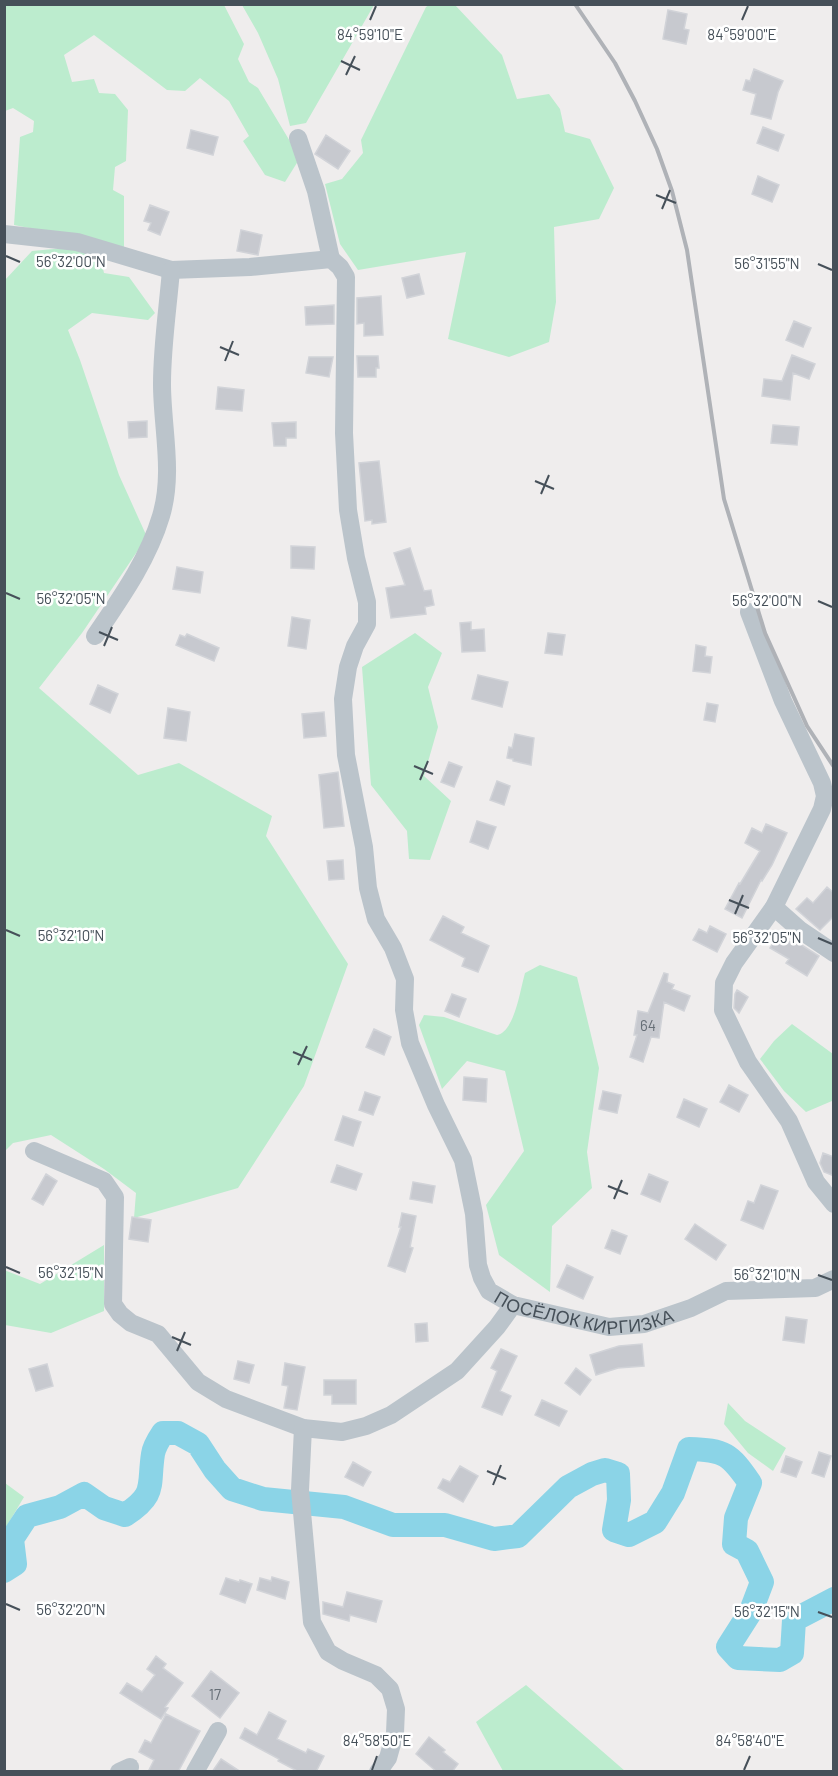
<svg xmlns="http://www.w3.org/2000/svg" width="838" height="1776" font-family="Barlow,sans-serif">
<style>
.green{fill:#bcecce}
.lines{fill:none;stroke-linecap:round;stroke-linejoin:round}
.river{stroke:#8bd4e7;stroke-width:24}
.building{fill:#c7c9cf;stroke:#d1d3d8;stroke-width:1.5}
.minor{stroke:#bbc4cb;stroke-width:18}
.rail{stroke:#afb2b7;stroke-width:4}
.ticks{fill:none;stroke:#465059;stroke-width:2}
.labels{text-anchor:middle;dominant-baseline:central;stroke-width:5;stroke-linejoin:round;paint-order:stroke}
.number-label{font-size:15px;fill:#666e76}
.street-label{font-size:18px;fill:#465059;stroke:#fff}
.ticks-label{font-size:15px;text-anchor:middle;fill:#465059;stroke:#fff;stroke-width:5;stroke-linejoin:round;paint-order:stroke}
</style>
<rect width="100%" height="100%" fill="#efeded"/>
<path class="green" d="M4 5H224L244 44 238 59 249 82 258 88 300 158 285 182 265 175 243 141 249 136 229 101 200 78 185 91 167 90 94 35 64 55 72 82 94 79 99 93 115 94 128 110 126 161 115 167 113 190 124 196V247L14 225 20 137 33 132 34 121 13 108 5 111Z
M242 5H374L306 123 290 126 278 79 258 33Z
M455 5 502 55 517 99 549 94 560 109 565 132 590 139 614 188 599 219 554 227 556 302 549 342 509 357 448 339 466 252 358 270 340 244 325 184 342 179 363 153 361 140 426 7 429 5Z
M75 247 101 260 104 273 129 277 155 313 148 320 92 313 68 330 80 360 119 475 147 537 82 633 39 688 138 775 179 763 272 816 266 836 348 964 304 1086 238 1188 134 1218 136 1193 104 1169 51 1135 13 1143 5 1151V280L32 251Z
M415 633 442 653 428 687 438 727 424 776 451 801 430 860 409 859 407 831 371 785 362 667Z
M540 965 577 977 599 1068 587 1152 592 1188 552 1226 550 1292 499 1255 486 1205 524 1151 505 1071 467 1061 442 1089 419 1025 424 1015 444 1017 497 1035C515 1031 520 990 525 973Z
M792 1024 833 1054 834 1094 832 1101 806 1112 784 1091 760 1059 774 1041Z
M104 1245V1311L51 1333 5 1325 4 1270 40 1284Z
M728 1403 745 1421 786 1448 773 1471 748 1453 724 1424Z
M5 1483 24 1497 5 1529Z
M526 1685 625 1771H503L476 1722Z"/>
<g class="lines">
<path class="river" d="M4 1571 15 1564 12 1539 27 1516 60 1507 84 1494 104 1508 125 1515C157 1494 148 1486 153 1454 154 1447 159 1439 163 1433H178L198 1444 215 1470 232 1489 263 1499 344 1507 393 1525H445L494 1539 518 1536 568 1487 592 1474 605 1470 618 1474 619 1500 614 1530 629 1535 655 1522 673 1493 689 1449C725 1450 730 1454 750 1483L736 1518 734 1544 747 1551 762 1582 751 1611 728 1647 738 1658 780 1660 792 1653 794 1620 834 1599"/>
</g>
<path class="building" d="M668 10 687 14 684 29 689 30 686 44 663 39Z
M754 69 783 81 778 92 771 119 751 114 756 94 743 90 746 80 750 81Z
M763 127 784 135 778 151 757 143Z
M191 130 218 137 213 155 187 148Z
M326 135 350 151 338 169 315 154Z
M758 176 779 185 772 202 752 194Z
M150 205 169 212 160 235 148 230 151 223 144 221Z
M241 230 262 235 258 255 237 251Z
M419 274 424 294 407 298 402 278Z
M381 296 383 335 364 336V323L357 324V298Z
M334 305V324L306 325 305 307Z
M794 321 811 328 803 347 786 340Z
M792 355 815 364 809 379 793 373 790 400 762 396 764 379 782 381Z
M357 356H378L379 368H376V377H358Z
M309 357H333L329 377 306 373Z
M218 387 244 390 242 411 216 409Z
M147 421V437L129 438 128 422Z
M296 422V438H286V446H274L272 423Z
M773 425 799 427 797 445 771 443Z
M379 461 386 522 372 524V520L365 521 359 463Z
M291 546 315 547 314 569 291 568Z
M410 548 424 591 431 590 434 605 425 607 426 614 391 618 386 588 405 585 394 553Z
M177 567 203 572 200 593 173 589Z
M292 617 310 620 306 649 288 646Z
M471 622V630L484 629 485 651 462 652 460 623Z
M548 633 565 635 562 655 545 653Z
M187 634 219 648 214 661 176 645 180 635 185 637Z
M696 645 706 647 705 656 712 657 710 673 693 671Z
M478 675 508 682 502 707 472 699Z
M98 685 118 694 110 713 90 704Z
M707 703 718 705 715 722 704 720Z
M168 708 190 712 186 741 164 738Z
M324 712 326 736 304 738 302 714Z
M515 734 534 738 531 765 513 761V759L507 758 509 747 512 748Z
M449 762 462 767 454 787 441 782Z
M338 772 344 826 324 828 319 775Z
M497 781 510 786 504 805 490 800Z
M477 821 496 827 488 849 470 842Z
M766 824 787 833 772 865 762 881 761 880 742 918 725 909 739 883 740 884 760 851 745 843 752 828 762 833Z
M343 860 344 879 329 880 327 861Z
M827 887 834 893V916L820 930 796 909 807 898 813 903Z
M443 916 464 927 461 933 489 946 478 972 462 966 465 958 430 940Z
M710 926 726 934 717 952 693 940 699 929 707 933Z
M778 935 795 945 797 942 819 956 807 976 786 963 789 959 770 948Z
M664 973 668 974 667 982 674 985 672 989 690 996 684 1011 664 1002 659 1038 651 1037 643 1062 630 1057 637 1035H634L638 1011 648 1013Z
M737 990 748 997 739 1013 734 1008 735 994Z
M452 994 466 999 459 1017 445 1011Z
M374 1029 391 1037 384 1055 366 1047Z
M464 1077 487 1079 486 1102 463 1100Z
M729 1085 748 1095 739 1112 720 1102Z
M603 1091 621 1095 617 1113 599 1109Z
M365 1092 380 1097 373 1115 359 1110Z
M684 1099 707 1109 699 1127 677 1117Z
M343 1116 361 1122 353 1146 335 1140Z
M823 1153 834 1157V1176L824 1172 820 1163Z
M337 1165 362 1174 356 1190 331 1182Z
M46 1174 57 1181 43 1205 32 1199Z
M649 1174 668 1182 660 1202 641 1194Z
M413 1182 435 1186 432 1203 410 1199Z
M761 1185 778 1191 763 1229 741 1220 748 1201 754 1203Z
M402 1213 416 1216 410 1247 413 1248 405 1272 388 1266 401 1227H399Z
M132 1217 151 1220 148 1242 129 1239Z
M695 1224 726 1245 716 1260 685 1239Z
M612 1230 627 1236 620 1254 605 1248Z
M567 1265 593 1277 583 1299 557 1287Z
M786 1317 807 1320 804 1343 783 1340Z
M427 1323 428 1341 416 1342 415 1324Z
M642 1344 644 1366 618 1368 596 1375 590 1355 619 1346Z
M501 1349 517 1356 500 1391 511 1396 502 1415 482 1407 497 1371 491 1368Z
M238 1361 254 1365 249 1383 234 1379Z
M285 1363 305 1367 297 1410 284 1408 288 1386 282 1385Z
M47 1364 53 1386 36 1391 29 1369Z
M576 1368 591 1380 580 1395 565 1383Z
M324 1380H356V1404H332V1395H324Z
M542 1400 567 1411 559 1426 535 1415Z
M819 1452 831 1456 824 1477 812 1473Z
M786 1456 802 1462 796 1477 781 1472Z
M353 1462 371 1472 363 1486 345 1477Z
M460 1466 478 1476 463 1502 438 1488 443 1479 450 1482Z
M272 1577 289 1582 285 1599 257 1590 260 1578 271 1581Z
M226 1578 239 1582 240 1580 252 1584 245 1603 220 1594Z
M347 1592 382 1601 376 1622 350 1615 349 1621 323 1614V1602L343 1607Z
M156 1656 166 1664 163 1668 183 1683 165 1707 168 1708 161 1719 120 1693 127 1683 142 1692 155 1675 147 1669Z
M211 1671 239 1693 220 1718 192 1696Z
M269 1712 286 1721 277 1739 306 1753 308 1749 324 1756 316 1772H299L278 1761 279 1759 240 1738 245 1728 257 1735Z
M166 1714 200 1731 178 1772H148L154 1760 139 1752 145 1740 151 1743Z
M429 1737 445 1750 443 1752 458 1764 452 1772H437L416 1754Z
M221 1759 241 1772H212Z"/>
<g class="lines">
<g class="minor">
<path d="M298 138 316 191 331 259"/>
<path id="s1" d="M4 234 77 242 171 270 250 267 331 259 340 267 346 277 344 433 348 510 356 558 367 602V624L355 646 348 667 343 699 346 755 364 847 368 888 376 919 393 948 405 979 404 1010 410 1043 436 1105 463 1160 474 1214 478 1265 482 1278 489 1291 513 1305 609 1327 644 1324 691 1308 726 1291 815 1288 834 1279"/>
<path d="M749 612 783 701 822 783 825 796 822 809 774 907 734 963 724 983 723 1010 748 1062 789 1121 816 1182 834 1204"/>
<path d="M95 636C120 599 148 560 161 516 174 473 162 427 162 384 162 346 168 307 171 270"/>
<path d="M774 907 800 930 834 953"/>
<path d="M34 1151 104 1181 115 1197 113 1304 120 1314 131 1323 158 1334 198 1382 226 1399 303 1428 342 1432 366 1426 391 1415 457 1371 497 1327 513 1305"/>
<path d="M303 1428 300 1490 312 1622 328 1652 343 1661 376 1675 390 1689 396 1709 395 1733 388 1758 378 1772"/>
<path d="M119 1772 130 1767"/>
<path d="M195 1772 218 1731"/>
</g>
<path class="rail" d="M575 4 615 63 635 101 657 149 672 191 687 250 724 499 765 633 807 726 834 767"/>
</g>
<path class="ticks" d="M370 20 376 6M742 20 748 6M341 61 360 70M346 75 355 56M656 195 676 203M662 209 670 190M6 256 20 262M818 264 832 270M220 347 239 355M225 361 233 341M535 481 554 489M541 494 549 475M6 593 20 599M818 601 832 607M99 632 118 640M104 646 112 627M414 766 433 774M420 780 428 761M729 900 749 908M735 914 743 895M6 930 20 936M818 938 832 944M293 1052 312 1060M298 1065 307 1046M608 1186 628 1194M614 1199 622 1180M6 1267 20 1273M818 1275 832 1280M172 1337 191 1345M177 1351 185 1332M487 1471 506 1479M493 1485 501 1465M6 1604 20 1610M818 1612 832 1617M372 1770 377 1756M744 1770 750 1756"/>
<g class="labels">
<g class="number-label">
<text x="648" y="1025">64</text>
<text x="215" y="1694">17</text>
</g>
<g class="street-label">
<text stroke="none"><textPath href="#s1" startOffset="1502">ПОСЁЛОК КИРГИЗКА</textPath></text>
</g>
</g>
<g class="ticks-label">
<text x="370" y="40">84°59'10"E</text>
<text x="742" y="40">84°59'00"E</text>
<text x="71" y="267">56°32'00"N</text>
<text x="767" y="269">56°31'55"N</text>
<text x="71" y="604">56°32'05"N</text>
<text x="767" y="606">56°32'00"N</text>
<text x="71" y="941">56°32'10"N</text>
<text x="767" y="943">56°32'05"N</text>
<text x="71" y="1278">56°32'15"N</text>
<text x="767" y="1280">56°32'10"N</text>
<text x="71" y="1615">56°32'20"N</text>
<text x="767" y="1617">56°32'15"N</text>
<text x="377" y="1746">84°58'50"E</text>
<text x="750" y="1746">84°58'40"E</text>
</g>
<rect width="838" height="1776" fill="none" stroke="#465059" stroke-width="12"/>
</svg>
